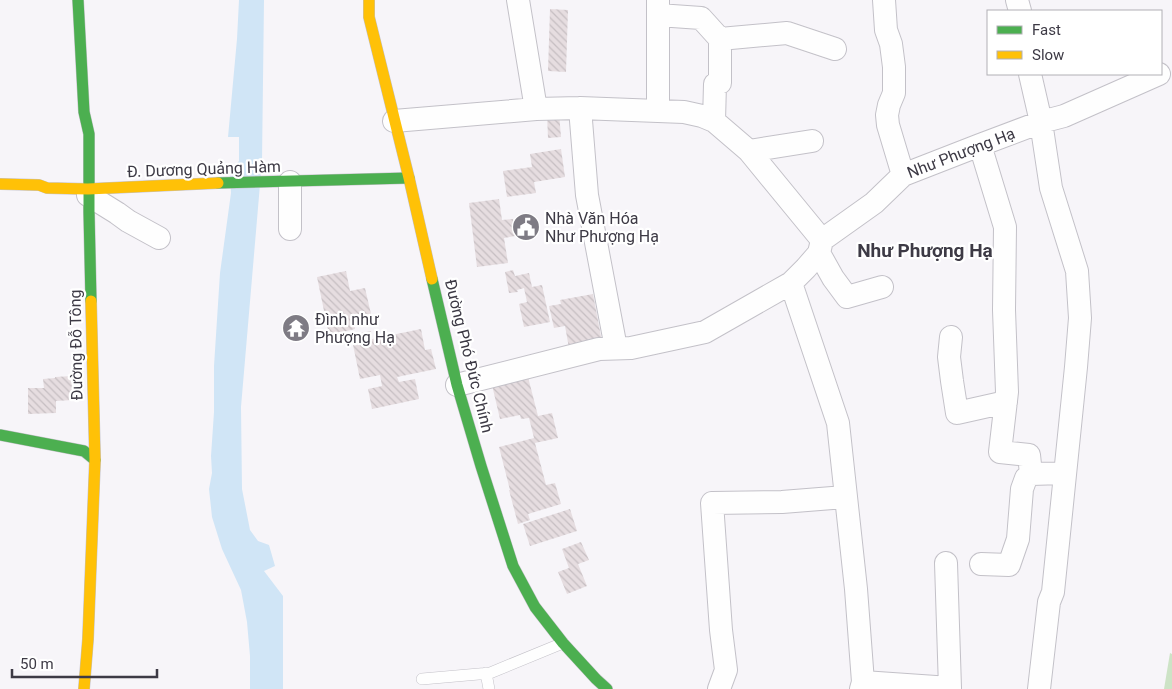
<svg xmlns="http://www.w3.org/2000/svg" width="1172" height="689" font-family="Roboto,sans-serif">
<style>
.park{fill:#cde3c6}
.water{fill:#d0e5f6}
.building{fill:url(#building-back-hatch)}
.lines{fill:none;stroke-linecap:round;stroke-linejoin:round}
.lane-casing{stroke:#c3c1c8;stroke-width:12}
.street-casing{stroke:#c3c1c8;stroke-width:24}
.fast-casing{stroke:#c3c1c8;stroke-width:12}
.slow-casing{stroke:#c3c1c8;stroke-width:12}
.lane{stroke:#fefefe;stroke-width:11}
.street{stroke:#fefefe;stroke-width:22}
.fast{stroke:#4caf50;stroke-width:11}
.slow{stroke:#ffc107;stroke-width:11}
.labels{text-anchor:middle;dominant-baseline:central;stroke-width:4.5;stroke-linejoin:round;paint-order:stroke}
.street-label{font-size:16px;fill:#3d3a45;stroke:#fff}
.poi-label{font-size:16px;fill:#3d3a45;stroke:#fff;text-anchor:start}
.quarter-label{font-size:19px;font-weight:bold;fill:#3d3a45;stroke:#fff}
</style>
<defs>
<pattern id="building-back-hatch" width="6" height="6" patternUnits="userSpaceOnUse" patternTransform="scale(1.25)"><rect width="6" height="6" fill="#e6dde0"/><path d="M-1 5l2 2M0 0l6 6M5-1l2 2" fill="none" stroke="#c6bec2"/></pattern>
</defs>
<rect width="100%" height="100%" fill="#f7f5f9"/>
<path class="park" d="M1170 653 1172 654V689H1164Z"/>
<path class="water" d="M239 0H264L262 161 241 407 242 489 250 530 258 541 269 545 275 566 264 571 283 596V689H250V656L247 622 241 590 222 549 212 517 209 489 212 473 211 456 214 412V366L220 273 231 193 230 170 239 161V137H228L237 39Z"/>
<path class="building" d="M550 9 568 10 566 72 548 71Z
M559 113 561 137 548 138 547 114Z
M561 149 565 177 534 182 536 193 507 197 503 171 532 167 530 154Z
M499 199 502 220 513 219 515 236 504 238 508 263 477 267 469 203Z
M513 270 515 276 529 273 532 287 542 285 550 322 524 327 519 304 527 302 524 288 517 290 518 292 509 293 505 272Z
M346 271 350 291 365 288 371 314 353 318 355 329 329 335 317 277Z
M593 294 602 342 569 348 565 326 554 328 549 306 561 304 560 300Z
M421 329 425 350 431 349 436 369 397 377 399 382 415 379 419 399 372 409 368 389 382 386 380 375 360 379 351 335 371 331 372 339Z
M72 376 73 400 56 401V413L28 414V388H44L43 379 55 378V377Z
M528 377 538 416 552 413 558 438 535 443 546 485 555 483 561 504 528 514 530 520 518 524 509 490H510L499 447 534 438 529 418 521 419 520 415 500 419 492 385Z
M570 509 577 531 530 546 523 524Z
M581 542 589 560 578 564 587 586 567 594 558 572 569 568 562 549Z"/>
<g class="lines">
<g class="lane-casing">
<path id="lane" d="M486 673 489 689
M422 679 490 673 563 643"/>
</g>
<g class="street-casing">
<path id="street" d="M518 0 536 109
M884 0 886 30 891 44 894 67V93L889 105 887 115 888 125 903 175
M1017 0 1020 11
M658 15 701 18 720 39
M1030 74 1041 122 1051 188 1077 271 1080 318 1076 367 1053 592 1049 602 1039 689
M580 108 587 195 616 348
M658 111V0
M394 121 536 109 580 108 684 112 702 116 714 121 749 151 822 240
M714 121 715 84 720 83V39L787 33 835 49
M980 145 1005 227 1004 310 1007 392 1000 452 1029 455 1031 474
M749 151 812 141
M290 182V229
M88 195 117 213 128 221 159 238
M819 253 833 278 847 297 882 287
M791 283 838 423 856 589 863 682 861 689
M951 337 949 357 952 381 957 413 1006 402
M457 385 599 349 631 348 705 332 791 283 806 268 819 253 822 240 874 203 903 175 980 145 1041 122 1064 116 1159 74
M981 564 1009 565 1018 539 1022 489 1026 478 1031 474 1064 473
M863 682 950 688 946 563
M719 689 726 670 721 630 712 503 782 502 845 497"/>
</g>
<g class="fast-casing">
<path id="fast" d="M78 0 84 112 89 134V212L91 301
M218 183 409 178
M432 279 457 385 481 466 513 566 535 607 563 643 596 679 607 689
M0 435 84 451 95 460"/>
</g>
<g class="slow-casing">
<path id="slow" d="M369 0V17L409 178 432 279
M0 184 39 185 47 188 88 189 218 183
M84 689 88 639 95 460 91 301"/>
</g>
<use href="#lane" class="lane"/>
<use href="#street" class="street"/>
<use href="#fast" class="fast"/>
<use href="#slow" class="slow"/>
</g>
<defs>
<g id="civic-disc" transform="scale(1.4375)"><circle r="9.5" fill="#7e7b84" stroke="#fff"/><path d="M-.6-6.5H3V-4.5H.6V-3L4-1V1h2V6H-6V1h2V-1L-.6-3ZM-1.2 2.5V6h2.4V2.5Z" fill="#fff"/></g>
<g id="temple-disc" transform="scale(1.4375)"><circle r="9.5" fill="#7e7b84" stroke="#fff"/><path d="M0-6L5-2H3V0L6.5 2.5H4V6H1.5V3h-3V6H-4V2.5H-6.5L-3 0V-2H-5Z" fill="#fff"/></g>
</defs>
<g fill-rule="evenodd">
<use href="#civic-disc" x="526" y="227"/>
<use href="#temple-disc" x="296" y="328"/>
</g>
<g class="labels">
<g class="street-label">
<text transform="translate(961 153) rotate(-21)">Như Phượng Hạ</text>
<text transform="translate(204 169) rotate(-2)">Đ. Dương Quảng Hàm</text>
<text transform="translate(76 345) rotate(-91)">Đường Đỗ Tông</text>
<text transform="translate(469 356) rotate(76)">Đường Phó Đức Chính</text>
</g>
<g class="poi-label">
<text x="545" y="218">Nhà Văn Hóa<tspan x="545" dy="18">Như Phượng Hạ</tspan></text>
<text x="315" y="319">Đình như<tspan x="315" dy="18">Phượng Hạ</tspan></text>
</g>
<g class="quarter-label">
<text x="925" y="250">Như Phượng Hạ</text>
</g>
</g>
<rect x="987" y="10" width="175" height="65" fill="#ffffff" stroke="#b1b0b5"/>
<rect x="997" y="26" width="25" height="8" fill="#4caf50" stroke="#b1b0b5"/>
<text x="1032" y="35" font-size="15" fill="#3d3a45">Fast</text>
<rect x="997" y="51" width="25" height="8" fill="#ffc107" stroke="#b1b0b5"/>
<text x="1032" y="60" font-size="15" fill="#3d3a45">Slow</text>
<path d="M12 669v8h145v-8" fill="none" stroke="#3d3a45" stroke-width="2.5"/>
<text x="20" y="669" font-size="15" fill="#3d3a45" stroke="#ffffff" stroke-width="4" paint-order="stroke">50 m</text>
</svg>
